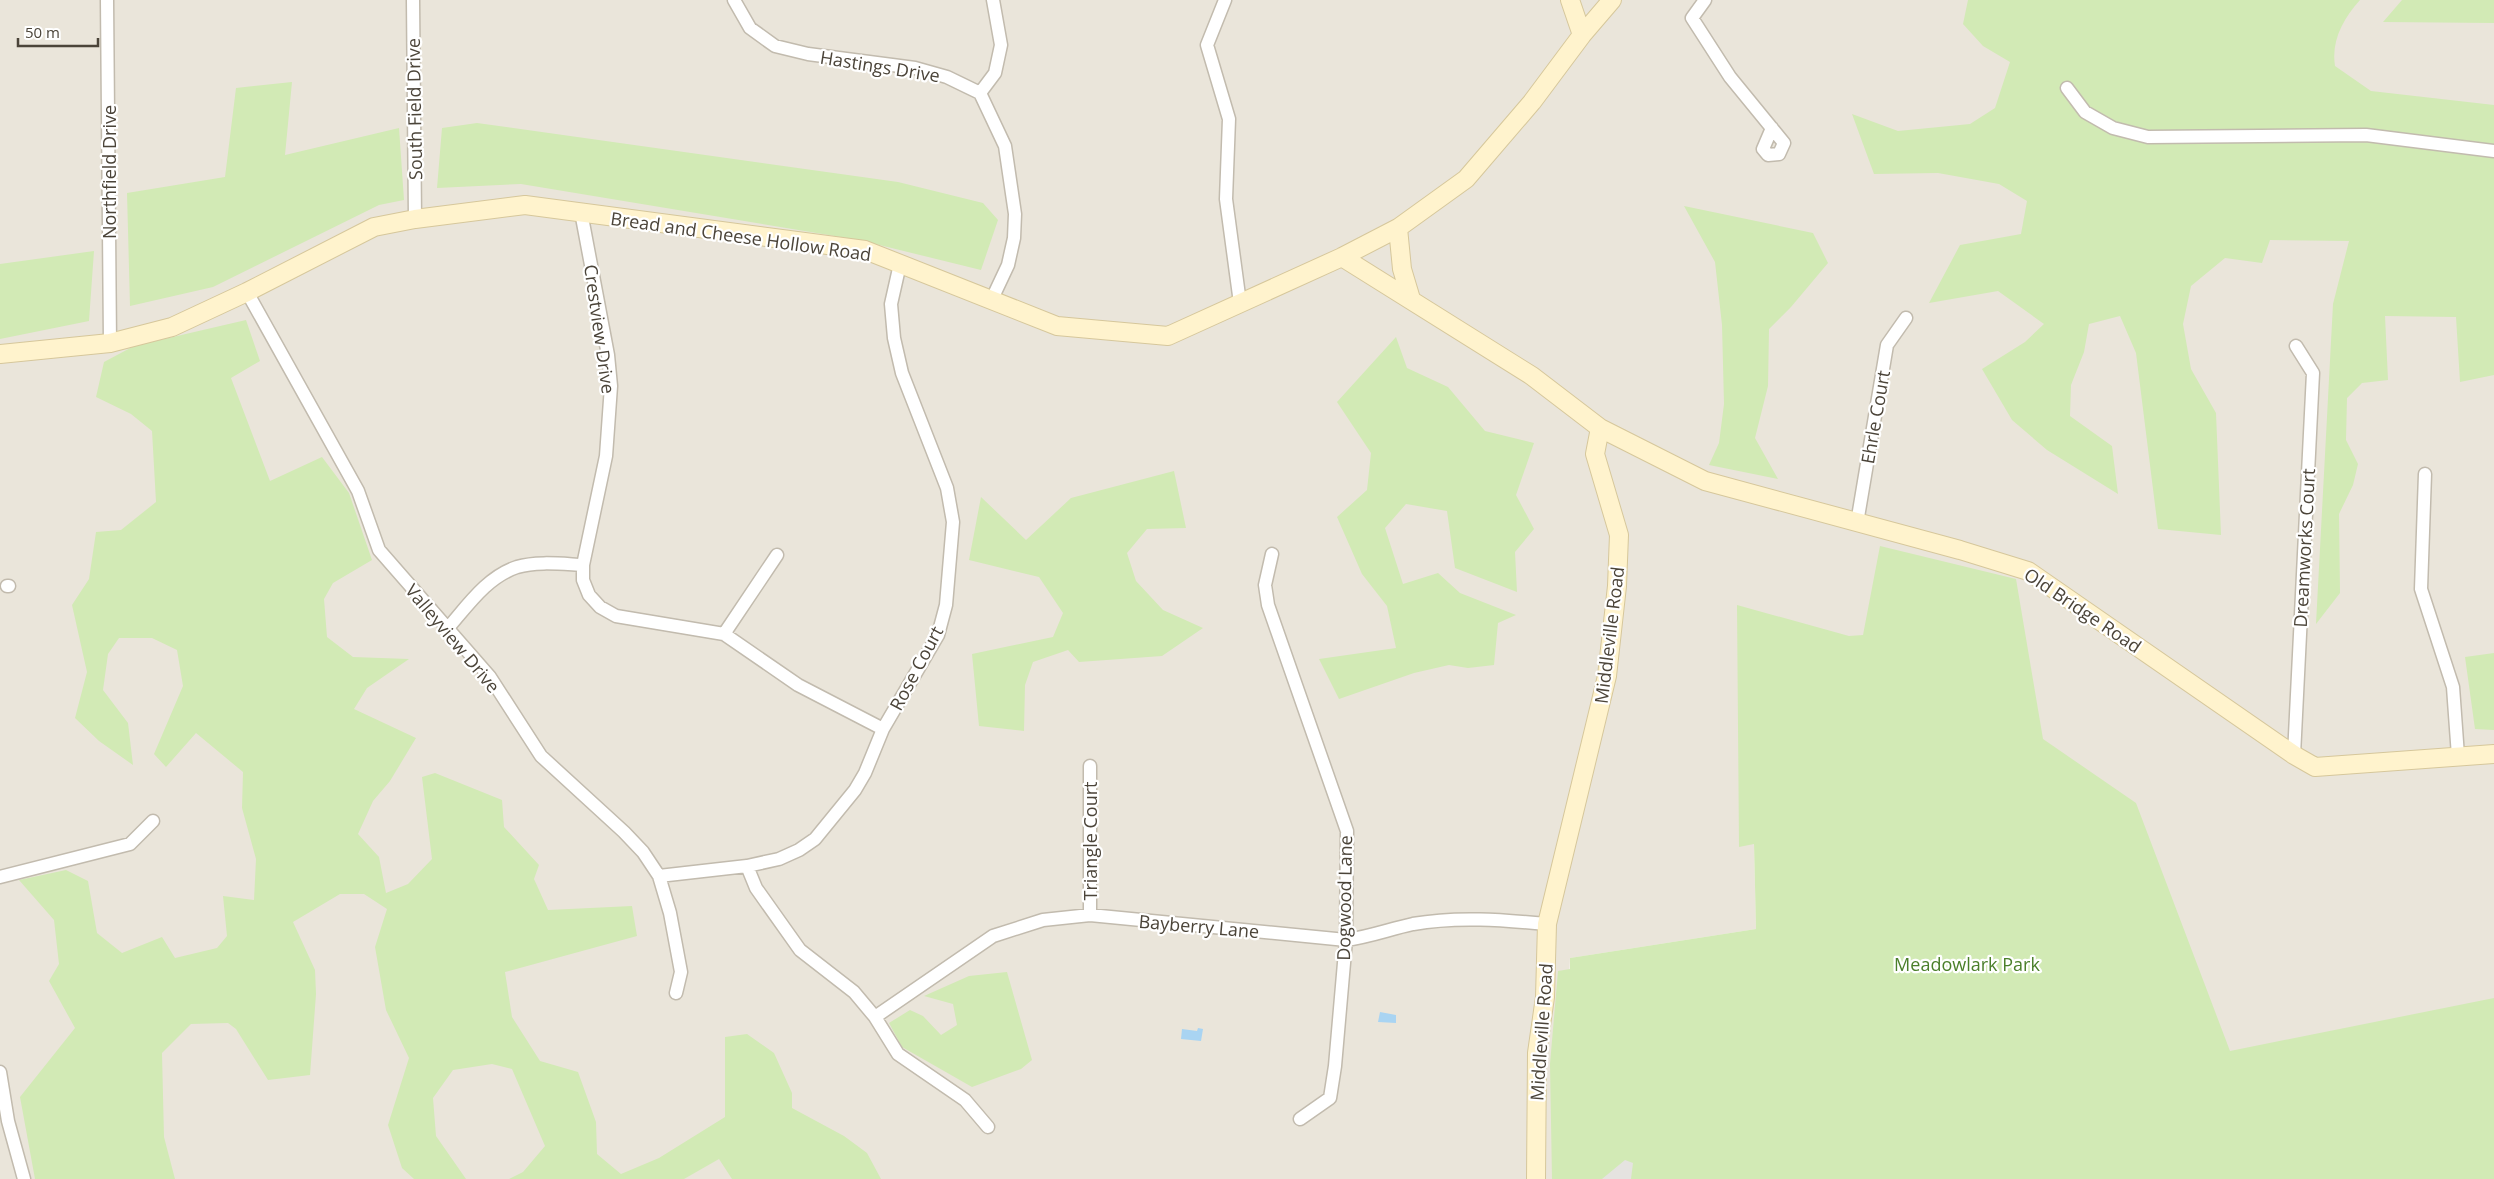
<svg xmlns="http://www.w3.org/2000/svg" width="2494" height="1179" font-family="'Open Sans',sans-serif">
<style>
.residential{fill:#eae5da}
.green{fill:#d2eab5}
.parking{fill:#e5e3e0}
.water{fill:#a9d4f2}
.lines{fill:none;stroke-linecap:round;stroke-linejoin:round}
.street-casing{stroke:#c2bbae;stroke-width:15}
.secondary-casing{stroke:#d6c79b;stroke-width:20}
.street{stroke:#fff;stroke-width:12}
.secondary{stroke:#fff3cd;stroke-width:18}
.labels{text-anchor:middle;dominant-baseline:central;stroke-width:4.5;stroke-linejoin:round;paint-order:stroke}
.street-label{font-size:18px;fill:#4b4439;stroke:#fff}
.park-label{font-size:18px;fill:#4a7f2a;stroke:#fff}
</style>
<rect width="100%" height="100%" fill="#f6f3ec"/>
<path class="residential" d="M0 0H2494V1025L2236 1068 1749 645 1756 929 1570 958 1557 1179H0Z"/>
<path class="green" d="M1968 0H2360C2343 19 2331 41 2335 66L2371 91 2494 105V375L2460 382 2456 317 2385 316 2388 380 2362 383 2347 398 2346 440 2358 464 2353 485 2339 514 2340 593 2316 624 2333 304 2349 241 2270 240 2262 263 2225 258 2191 286 2183 324 2191 369 2216 413 2221 535 2158 529 2136 353 2120 316 2089 324 2084 352 2071 385 2070 416 2112 446 2118 494 2047 450 2012 420 1982 369 2025 342 2044 324 1998 291 1929 303 1960 245 2021 234 2027 201 1999 184 1938 173 1874 174 1852 114 1898 131 1970 124 1995 108 2010 62 1983 46 1963 24Z
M2402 0H2494V23L2383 22Z
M292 82 285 155 399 128 404 200 379 205 213 287 130 306 127 193 225 177 236 88Z
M477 123 898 182 983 203 998 220 981 270 859 240 521 184 437 188 442 128Z
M1684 206 1813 233 1828 263 1791 307 1769 329 1768 386 1755 438 1778 479 1709 465 1719 443 1724 404 1722 325 1715 262Z
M94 251 89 321 0 339V264Z
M246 320 260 361 231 378 270 481 322 457 349 493 372 560 333 583 324 599 327 637 353 657 409 659 367 688 354 709 416 738 390 781 373 801 358 834 379 857 386 893 408 884 432 859 422 777 435 773 502 800 504 827 539 865 534 879 548 910 632 906 637 936 505 972 512 1017 540 1061 578 1072 596 1122 597 1154 621 1174 659 1158 725 1117V1037L747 1034 774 1053 792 1093V1108L844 1136 867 1153 881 1179H732L719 1159 684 1179H509L523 1172 545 1146 512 1069 492 1064 453 1070 433 1098 436 1136 466 1179H414L402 1168 388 1125 409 1058 386 1010 375 947 387 909 364 894H340L293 922 315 970 316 994 310 1075 268 1080 236 1029 228 1023 191 1024 162 1053 164 1137 175 1179H35L20 1097 75 1028 49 981 59 964 54 920 19 880 66 870 88 881 97 933 122 953 162 937 175 958 217 948 227 936 223 896 254 900 256 859 242 808 243 772 196 733 166 767 154 754 183 686 177 650 152 638H119L108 654 103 690 128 723 133 765 99 741 75 718 87 672 72 605 89 579 96 532 121 530 156 502 152 431 131 414 96 397 104 362 134 346Z
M1396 337 1407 368 1448 387 1485 431 1534 443 1516 495 1534 529 1515 552 1517 592 1455 568 1447 511 1406 504 1385 528 1403 584 1438 573 1460 593 1516 615 1498 623 1494 665 1468 668 1449 665 1414 673 1339 699 1319 659 1396 648 1387 606 1362 574 1337 517 1367 490 1371 453 1337 402Z
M1174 471 1186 528 1147 529 1127 553 1136 581 1163 610 1203 628 1162 656 1079 662 1068 650 1033 662 1025 685 1024 731 979 726 972 654 1053 637 1063 613 1039 577 969 560 981 497 1026 540 1071 498Z
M1880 546 2016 579 2043 739 2136 803 2230 1051 2494 998V1179H1552L1550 1064 1558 971 1570 969V958L1756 929 1754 844 1739 847 1737 605 1849 636 1863 635Z
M2494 653V730L2475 729 2465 657Z
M1007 972 1032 1060 1021 1069 972 1087 902 1047 889 1023 910 1010 923 1016 941 1035 957 1025 953 1004 924 996 969 976Z"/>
<path class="parking" d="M1625 1160 1633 1163 1631 1179H1602Z"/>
<path class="water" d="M1380 1012 1396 1015V1023L1378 1022Z
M1198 1028 1203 1029 1201 1041 1181 1039 1182 1029 1197 1031Z"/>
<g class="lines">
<g class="street-casing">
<path id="street" d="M107 0 110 343
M413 0 415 219
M734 0 750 28 775 46 808 54 915 68 947 77 980 93 1005 146 1015 214 1014 238 1008 265 992 299
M1225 0 1207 45 1229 119 1226 199 1240 303
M1705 0 1692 18 1730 77 1784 143 1779 154 1768 155 1763 149 1772 128
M2067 88 2085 112 2113 128 2148 137 2366 135 2494 151
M980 93 995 73 1001 45 993 0
M581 212 608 355 611 386 606 456 583 565V580L589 595 600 607 616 616 724 634 798 685 883 729
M247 292 358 491 379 550 490 677 541 756 624 832 643 852 659 876 670 913 681 972 676 993
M2425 474 2421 589 2453 687 2458 756
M1857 523 1887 345 1906 318
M1272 554 1265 585 1268 605 1347 831 1346 940 1335 1066 1330 1098 1300 1119
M7 586H9
M448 628C468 605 487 577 517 567 537 561 562 564 583 565
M724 634 777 555
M2294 755 2313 373 2296 346
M1090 766V915
M747 866 756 888 800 950 854 992 875 1017 898 1054 965 1100 988 1127
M659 876 747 866 779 859 799 850 815 839 855 790 865 773 883 729 938 635 946 605 953 522 947 488 902 373 894 338 891 304 900 264
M0 877 130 844 153 821
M875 1017 993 936 1043 920 1090 915 1346 940C1369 937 1390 929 1413 924 1457 916 1503 920 1547 924
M0 1072 8 1121 24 1179"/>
</g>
<g class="secondary-casing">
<path id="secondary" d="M1570 0 1582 35
M1398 228 1402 269 1411 299
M1342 257 1532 376 1600 428 1595 454 1619 535 1617 586 1607 676 1547 924 1545 997 1537 1053 1536 1179
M0 354 110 343 172 327 247 292 374 227 415 219 525 205 865 250 1057 326 1168 336 1342 257 1398 228 1466 179 1532 102 1582 35 1612 0
M1600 428 1705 481 1960 550 2028 571 2294 755 2315 767 2494 754"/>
</g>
<use href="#street" class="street"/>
<use href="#secondary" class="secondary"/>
</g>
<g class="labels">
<g class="street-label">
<text transform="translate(880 66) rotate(9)">Hastings Drive</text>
<text transform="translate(414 109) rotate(-91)">South Field Drive</text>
<text transform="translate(109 172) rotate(-90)">Northfield Drive</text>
<text transform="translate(741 236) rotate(8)">Bread and Cheese Hollow Road</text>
<text transform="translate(600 329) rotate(82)">Crestview Drive</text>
<text transform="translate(1875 417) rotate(-80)">Ehrle Court</text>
<text transform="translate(2304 548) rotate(-87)">Dreamworks Court</text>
<text transform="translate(2083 610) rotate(34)">Old Bridge Road</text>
<text transform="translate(1609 635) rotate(-83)">Middleville Road</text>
<text transform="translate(453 638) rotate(50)">Valleyview Drive</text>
<text transform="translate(916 668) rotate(-62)">Rose Court</text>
<text transform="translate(1090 841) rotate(-90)">Triangle Court</text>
<text transform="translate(1344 898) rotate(-89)">Dogwood Lane</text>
<text transform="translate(1199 926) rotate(5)">Bayberry Lane</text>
<text transform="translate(1541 1032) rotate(-86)">Middleville Road</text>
</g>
<g class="park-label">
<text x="1967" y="964">Meadowlark Park</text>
</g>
</g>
<path d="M18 38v8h80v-8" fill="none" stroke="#4b4439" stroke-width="2.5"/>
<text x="25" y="38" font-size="15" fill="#4b4439" stroke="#ffffff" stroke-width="4" paint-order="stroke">50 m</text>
</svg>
